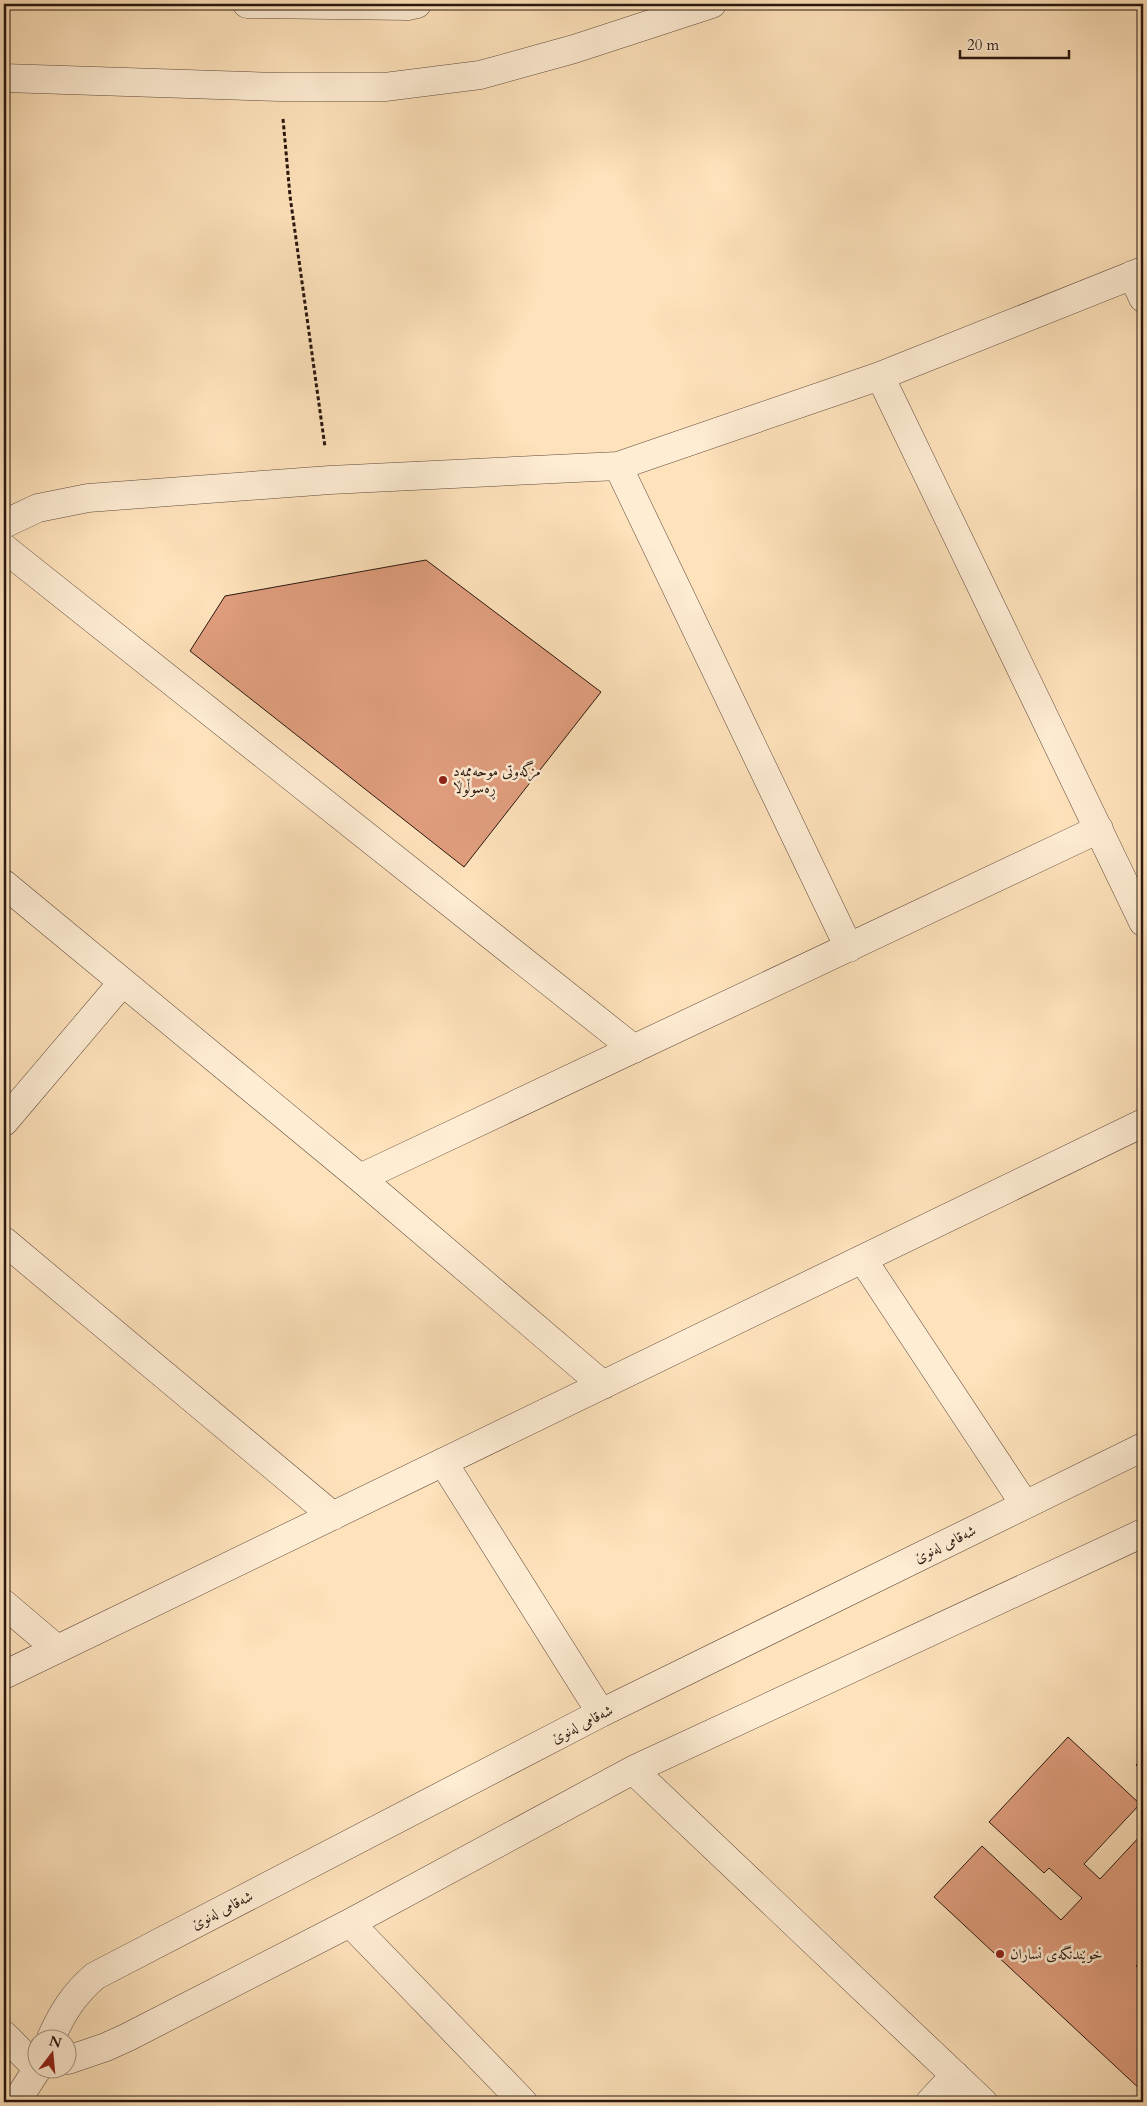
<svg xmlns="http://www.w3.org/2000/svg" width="1147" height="2106" font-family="Cardo,Amiri,serif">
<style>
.building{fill:#e19e7e;stroke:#29160f}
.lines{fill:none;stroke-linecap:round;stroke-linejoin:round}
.street-casing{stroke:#5e493a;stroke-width:29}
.path{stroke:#29160f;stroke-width:3;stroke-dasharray:4 2.5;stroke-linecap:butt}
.street{stroke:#feecd3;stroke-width:28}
.poi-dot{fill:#8f2418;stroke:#feecd3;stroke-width:2}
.labels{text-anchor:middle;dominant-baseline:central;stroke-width:5;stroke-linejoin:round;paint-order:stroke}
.poi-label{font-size:15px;fill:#29160f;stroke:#feecd3;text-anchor:start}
.street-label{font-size:15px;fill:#29160f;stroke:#feecd3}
</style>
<rect width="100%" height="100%" fill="#fee2bb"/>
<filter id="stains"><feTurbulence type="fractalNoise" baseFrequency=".004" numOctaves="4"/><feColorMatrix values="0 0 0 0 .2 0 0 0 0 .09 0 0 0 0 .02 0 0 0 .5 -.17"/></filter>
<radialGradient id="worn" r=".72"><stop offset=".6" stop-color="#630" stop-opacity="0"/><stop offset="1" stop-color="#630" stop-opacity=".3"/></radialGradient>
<path class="building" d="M426 560 601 692 464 867 190 651 225 596Z
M1068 1737 1140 1804 1084 1864 1100 1879 1143 1833V1959L1136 1966 1143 1973V2092L934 1897 982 1846 1061 1920 1082 1898 1049 1868 1044 1873 989 1822Z
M1143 1758V1771L1136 1765Z"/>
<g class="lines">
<g class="street-casing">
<path id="street" d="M247 4 408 6 417 4
M4 78 280 87H385L480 75 574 49 712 4
M1132 275 1143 298
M880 376 1143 922
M618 466 849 948
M4 524 38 508 88 498 330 480 618 466 880 376 1143 271
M4 548 634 1049
M4 884 360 1178 603 1385
M4 1122 122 983
M360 1178 1099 829
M4 1241 333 1516
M863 1260 1025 1505
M443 1462 601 1713
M4 1604 57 1649
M4 1675 1143 1123
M633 1770 983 2102
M350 1923 523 2102
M4 2035 38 2069
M51 2038C62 2013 74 1994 95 1976L601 1713 1143 1447
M68 2060 106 2047 128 2037 350 1923 633 1770 1143 1533
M16 2102 38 2068
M930 2102 955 2075"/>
</g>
<path class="path" d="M283 119 290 196 325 447"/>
<use href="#street" class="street"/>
</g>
<g class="poi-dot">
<circle cx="443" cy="780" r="5"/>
<circle cx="1000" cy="1954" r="5"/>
</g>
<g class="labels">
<g class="poi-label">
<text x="453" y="771">مزگەوتی موحەممەد<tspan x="453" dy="17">ڕەسوڵوڵا</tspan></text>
<text x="1010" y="1954">خوێندنگەی نساران</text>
</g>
<g class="street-label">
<text transform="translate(945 1544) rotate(-26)">شەقامی لەنوێ</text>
<text transform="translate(582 1724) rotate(-27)">شەقامی لەنوێ</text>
<text transform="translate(222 1910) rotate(-27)">شەقامی لەنوێ</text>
</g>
</g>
<rect width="1147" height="2106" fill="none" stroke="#fee2bb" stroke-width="20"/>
<rect x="5" y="5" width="1137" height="2096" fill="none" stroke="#29160f" stroke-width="2.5"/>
<rect x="10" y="10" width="1127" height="2086" fill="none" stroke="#29160f"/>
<g transform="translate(52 2054) rotate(16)"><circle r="24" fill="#feecd3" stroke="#a99685"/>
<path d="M0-4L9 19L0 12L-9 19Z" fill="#8f2418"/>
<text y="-8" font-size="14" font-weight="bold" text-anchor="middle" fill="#29160f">N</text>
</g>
<path d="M960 50v8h109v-8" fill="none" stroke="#29160f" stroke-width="2.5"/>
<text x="967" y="50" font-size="15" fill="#29160f" stroke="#feecd3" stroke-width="4" paint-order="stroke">20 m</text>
<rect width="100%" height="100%" filter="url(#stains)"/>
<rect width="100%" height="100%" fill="url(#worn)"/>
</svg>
